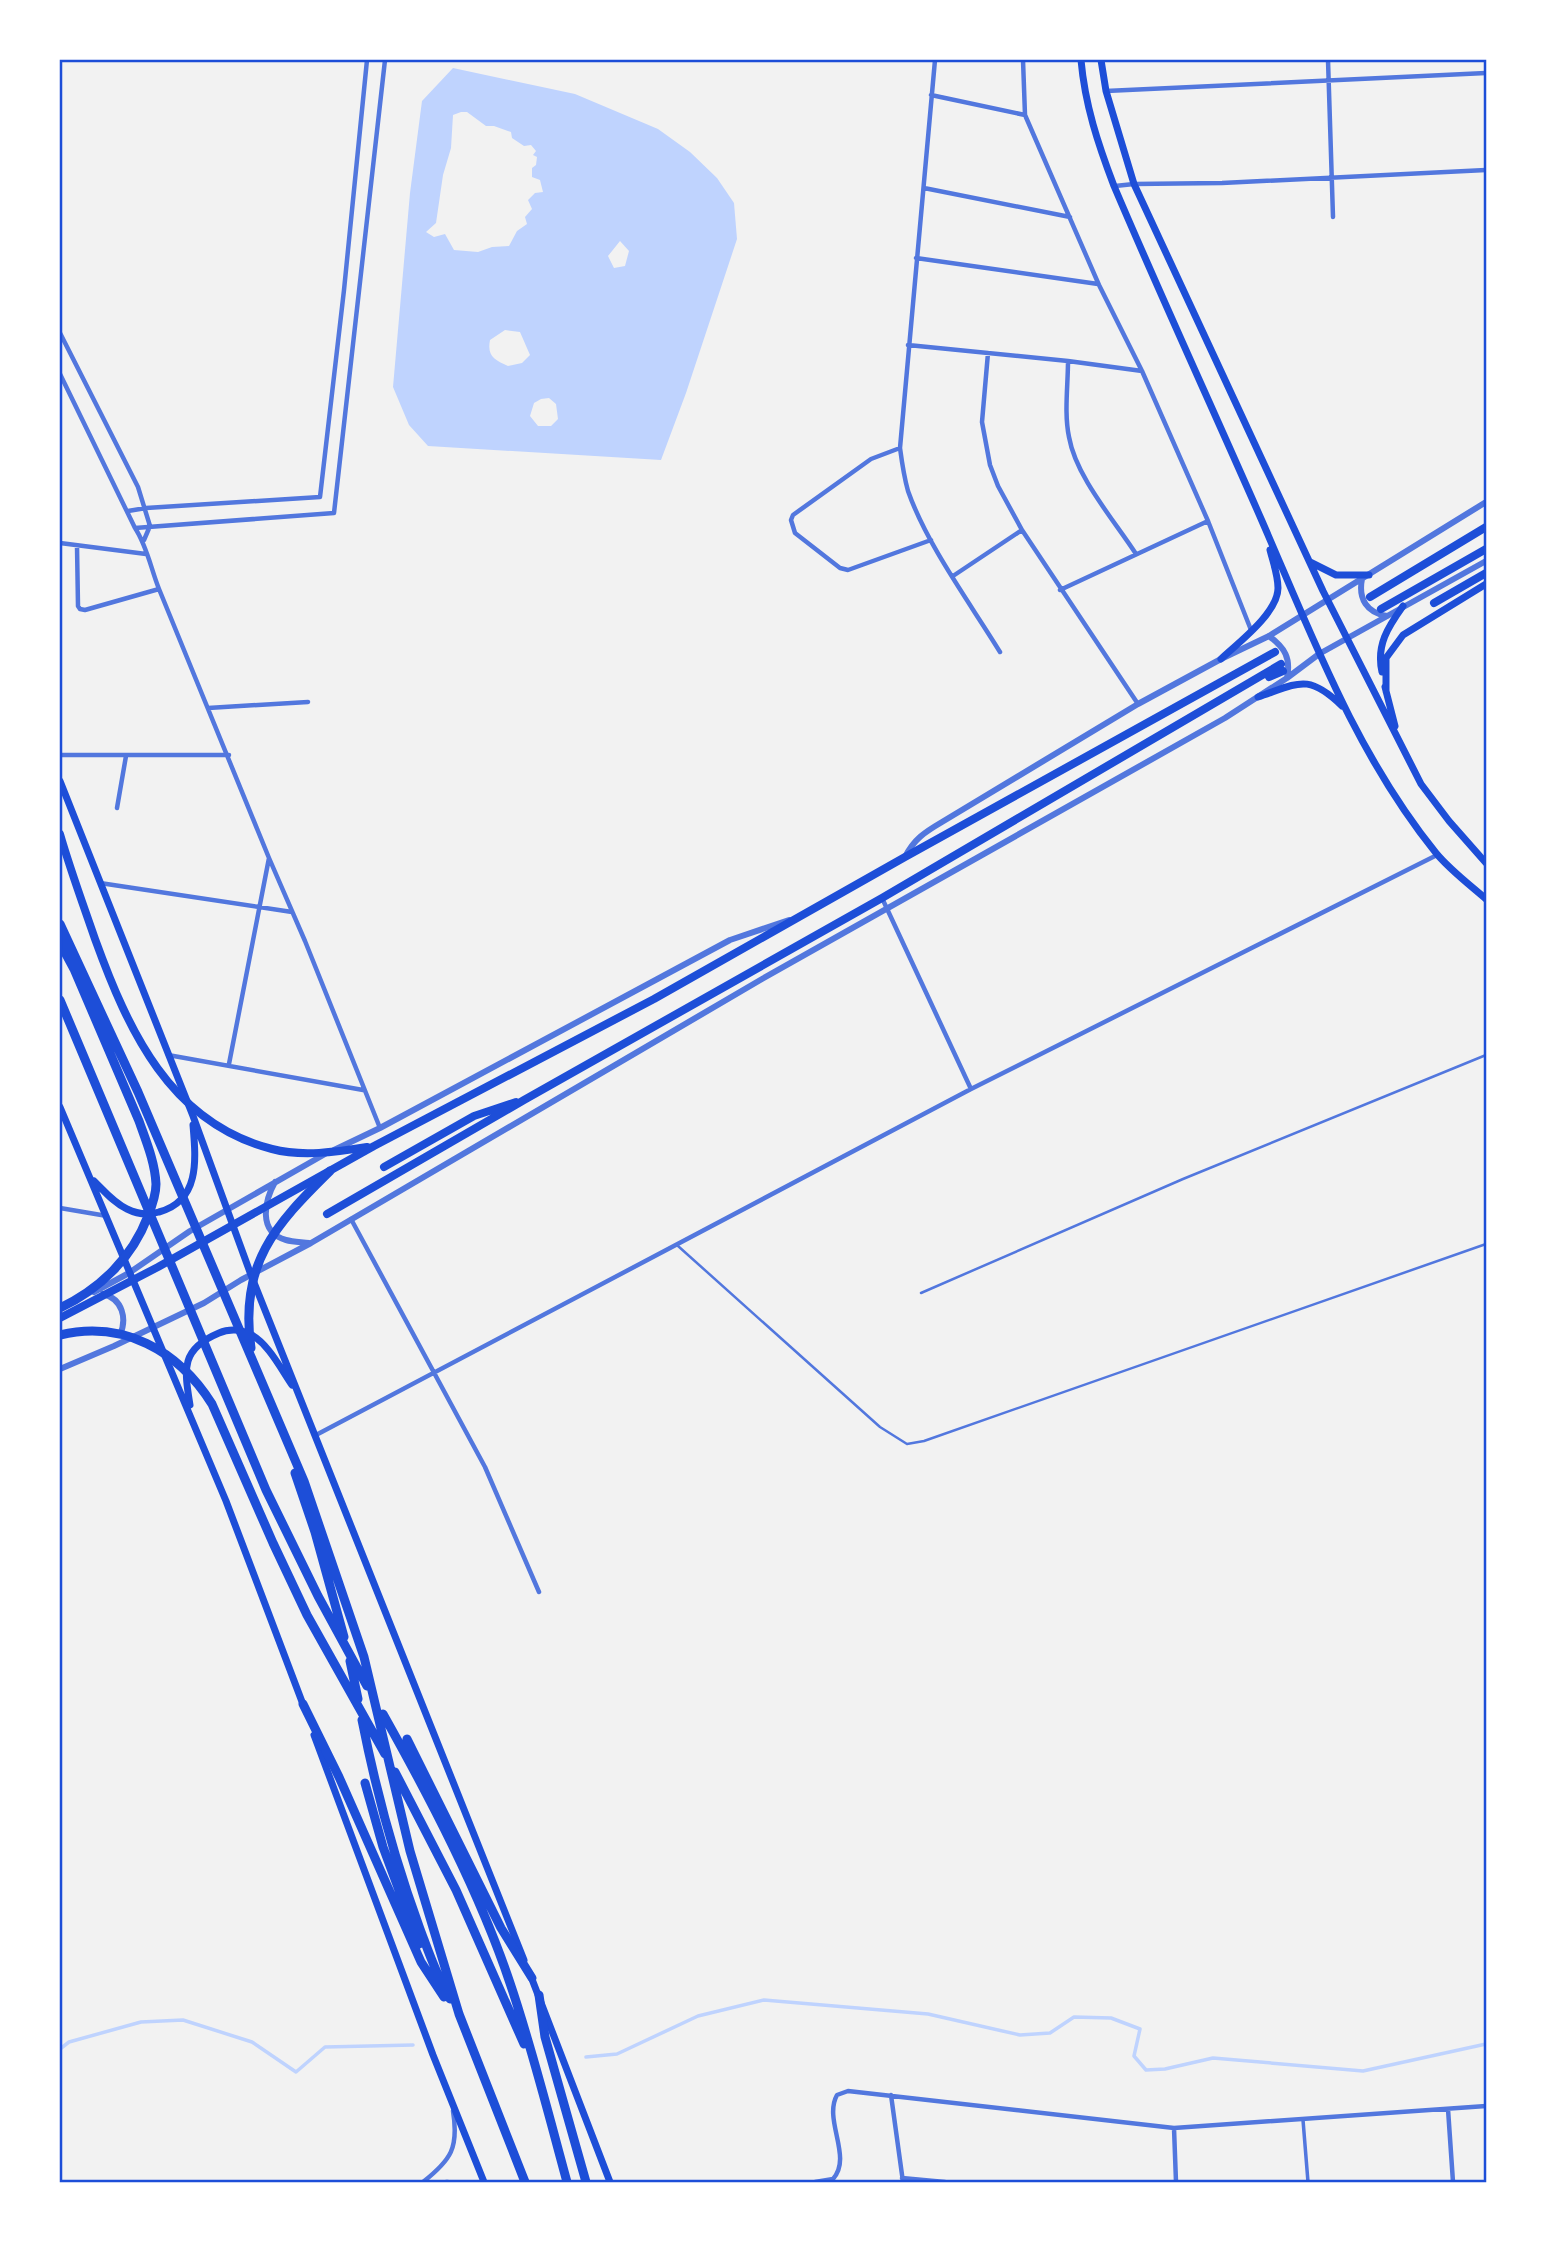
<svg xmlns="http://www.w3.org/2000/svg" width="1546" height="2242" font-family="'Noto Serif',serif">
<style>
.water{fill:#bfd3fe;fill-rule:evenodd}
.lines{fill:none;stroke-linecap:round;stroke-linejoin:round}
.stream{stroke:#bfd3fe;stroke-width:3.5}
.service{stroke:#5277de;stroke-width:2.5}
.pedestrian{stroke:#5277de;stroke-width:3.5}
.minor{stroke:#5277de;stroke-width:4.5}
.tertiary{stroke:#5277de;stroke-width:6}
.secondary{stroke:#1d4ed8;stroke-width:7}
.trunk{stroke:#1d4ed8;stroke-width:8}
.motorway{stroke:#1d4ed8;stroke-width:9}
.neatline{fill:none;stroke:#1d4ed8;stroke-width:2.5}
</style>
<rect width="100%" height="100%" fill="#f2f2f2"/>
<path class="water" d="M453 68 575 94 658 129 690 152 717 178 734 203 737 239 686 393 661 460 428 446 409 425 393 387 410 193 422 101ZM461 112H467L486 126H494L511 132 512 138 524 146 531 145 536 151 533 155 537 157 536 165 532 168V177L540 180 543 192 535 193 528 200 532 209 525 217 527 224 517 231 509 246 492 247 478 252 454 250 445 234 434 237 426 232 436 223 443 175 451 148 453 115ZM620 241 629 251 625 266 614 268 608 256ZM505 330 520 332 530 355 522 363 508 366C494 360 487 356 490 340ZM541 399 549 398 556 404 558 419 551 426H538L530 416 534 403Z"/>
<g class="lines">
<path class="stream" d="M60 2049 69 2042 141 2022 183 2020 252 2042 296 2072 325 2047 413 2045
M586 2057 617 2054 698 2016 764 2000 928 2014 1020 2035 1050 2033 1074 2017 1111 2018 1140 2029 1134 2056 1146 2070 1165 2069 1213 2058 1363 2071 1486 2044"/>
<path class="service" d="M678 1246 880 1427 907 1444 924 1441 1486 1244
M921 1293 1183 1179 1486 1055"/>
<path class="pedestrian" d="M1303 2120 1308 2182"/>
<path class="minor" d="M935 60 900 448C902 463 904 477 908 491 927 545 970 603 1000 652
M1023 60 1025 115 1099 285 1142 371 1208 521 1251 630
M1328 60 1333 217
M1106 91 1486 73
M931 95 1025 115
M1115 186 1134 184 1222 183 1486 170
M924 188 1070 217
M916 258 1098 284
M60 333 138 487 150 526 144 540
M908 345 1068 361 1142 371
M988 353 982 422 990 465 998 486 1022 530 1138 704
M1068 361C1068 386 1064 413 1069 437 1076 477 1114 520 1136 554
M60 374 135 528C147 546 151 569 159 589L269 858 305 941 380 1128
M900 448 871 459 793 515 791 520 795 533 840 568 848 570 931 540
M128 511 146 508 320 497 344 290 367 60
M135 528 334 513 385 60
M60 543 146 554
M77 546 78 606 80 609 85 610 159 589
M953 576 1022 530
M1060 590 1208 521
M208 708 308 702
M60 755H229
M117 808 126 756
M100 883 292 912
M882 898 971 1089
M168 1055 363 1090
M229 1064 269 858
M60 1208 107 1216
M351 1219 485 1467 539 1592
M316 1435 971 1089 1437 855
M891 2095 903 2182
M1448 2109 1453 2182
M1174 2128 1176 2182
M902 2178 945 2182
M423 2182C451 2160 459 2148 453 2111
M446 2182H448
M815 2182 833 2179C853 2157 823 2120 837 2095L848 2091 1174 2128 1486 2106"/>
<path class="tertiary" d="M1362 579C1358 599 1367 613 1387 616
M1269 636C1285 648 1291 658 1287 678
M905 857C914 839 925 832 942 822L1138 704 1221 659 1269 636 1486 502
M334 1150 380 1128 730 940 789 920
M275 1182C265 1200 257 1232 286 1240 293 1242 302 1242 309 1243
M94 1292 129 1273 190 1231 325 1154
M103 1294C123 1299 127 1319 120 1335
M60 1369 114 1346 204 1303 241 1280 311 1243 762 979 1225 718 1287 678 1319 654 1486 561"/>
<path class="secondary" d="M1081 60C1085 105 1098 144 1114 186 1162 299 1213 409 1262 521 1312 636 1356 754 1436 853 1450 870 1470 885 1486 899
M1101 60 1106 91 1134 184 1323 591 1421 784 1449 821 1486 863
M1310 562 1336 575H1369
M1221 659C1238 643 1278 613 1278 588 1278 575 1273 562 1270 550
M1382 672C1376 645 1388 627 1403 606
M1385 687 1395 726
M1386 691V658L1403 635 1486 584
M1258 697C1299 683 1308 673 1342 706
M60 781 193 1116 251 1275 524 1960
M60 1107 226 1501 304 1707
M94 1181C104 1191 114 1203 127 1209 137 1214 149 1215 159 1212 200 1201 196 1160 193 1125
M190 1405C184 1368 181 1349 219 1333 228 1329 241 1329 250 1334 268 1343 281 1369 292 1385
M314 1735 433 2055 484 2182
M530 1974 610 2182"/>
<path class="trunk" d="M1370 597 1486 527
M1434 603 1486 573
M1381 609 1486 549
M1269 677 1283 671
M60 834C70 869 83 904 95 939 128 1030 170 1123 272 1149 302 1157 336 1152 367 1147
M384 1167 474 1116 516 1102
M327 1214 524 1100 882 898 1281 664
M60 1318 158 1267 374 1146 654 999 905 857 1275 652"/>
<path class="motorway" d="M60 924 138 1092 304 1481 364 1657 410 1851 459 2014 525 2182
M60 943 74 969 139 1121C146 1141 155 1162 156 1184 156 1194 152 1206 148 1216 132 1258 100 1289 60 1308
M60 1000 266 1490 318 1596 367 1686
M60 1335C123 1320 178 1350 212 1404L273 1543 307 1615 385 1754
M251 1348C239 1264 275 1225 330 1171
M295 1473 315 1532 344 1637
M350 1661 358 1699
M303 1704 339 1777 421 1962 444 1997
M383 1714C429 1796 480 1893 510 1983 532 2048 549 2116 567 2182
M362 1720C376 1791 395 1861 420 1929 429 1953 437 1977 450 1999
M407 1739 501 1928 532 1978
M395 1772 456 1890 524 2044
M365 1783 383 1847 419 1944
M539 1995 545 2037 586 2182"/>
</g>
<rect width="1546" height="2242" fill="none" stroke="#ffffff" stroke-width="122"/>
<rect x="61" y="61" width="1424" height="2120" class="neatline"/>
</svg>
